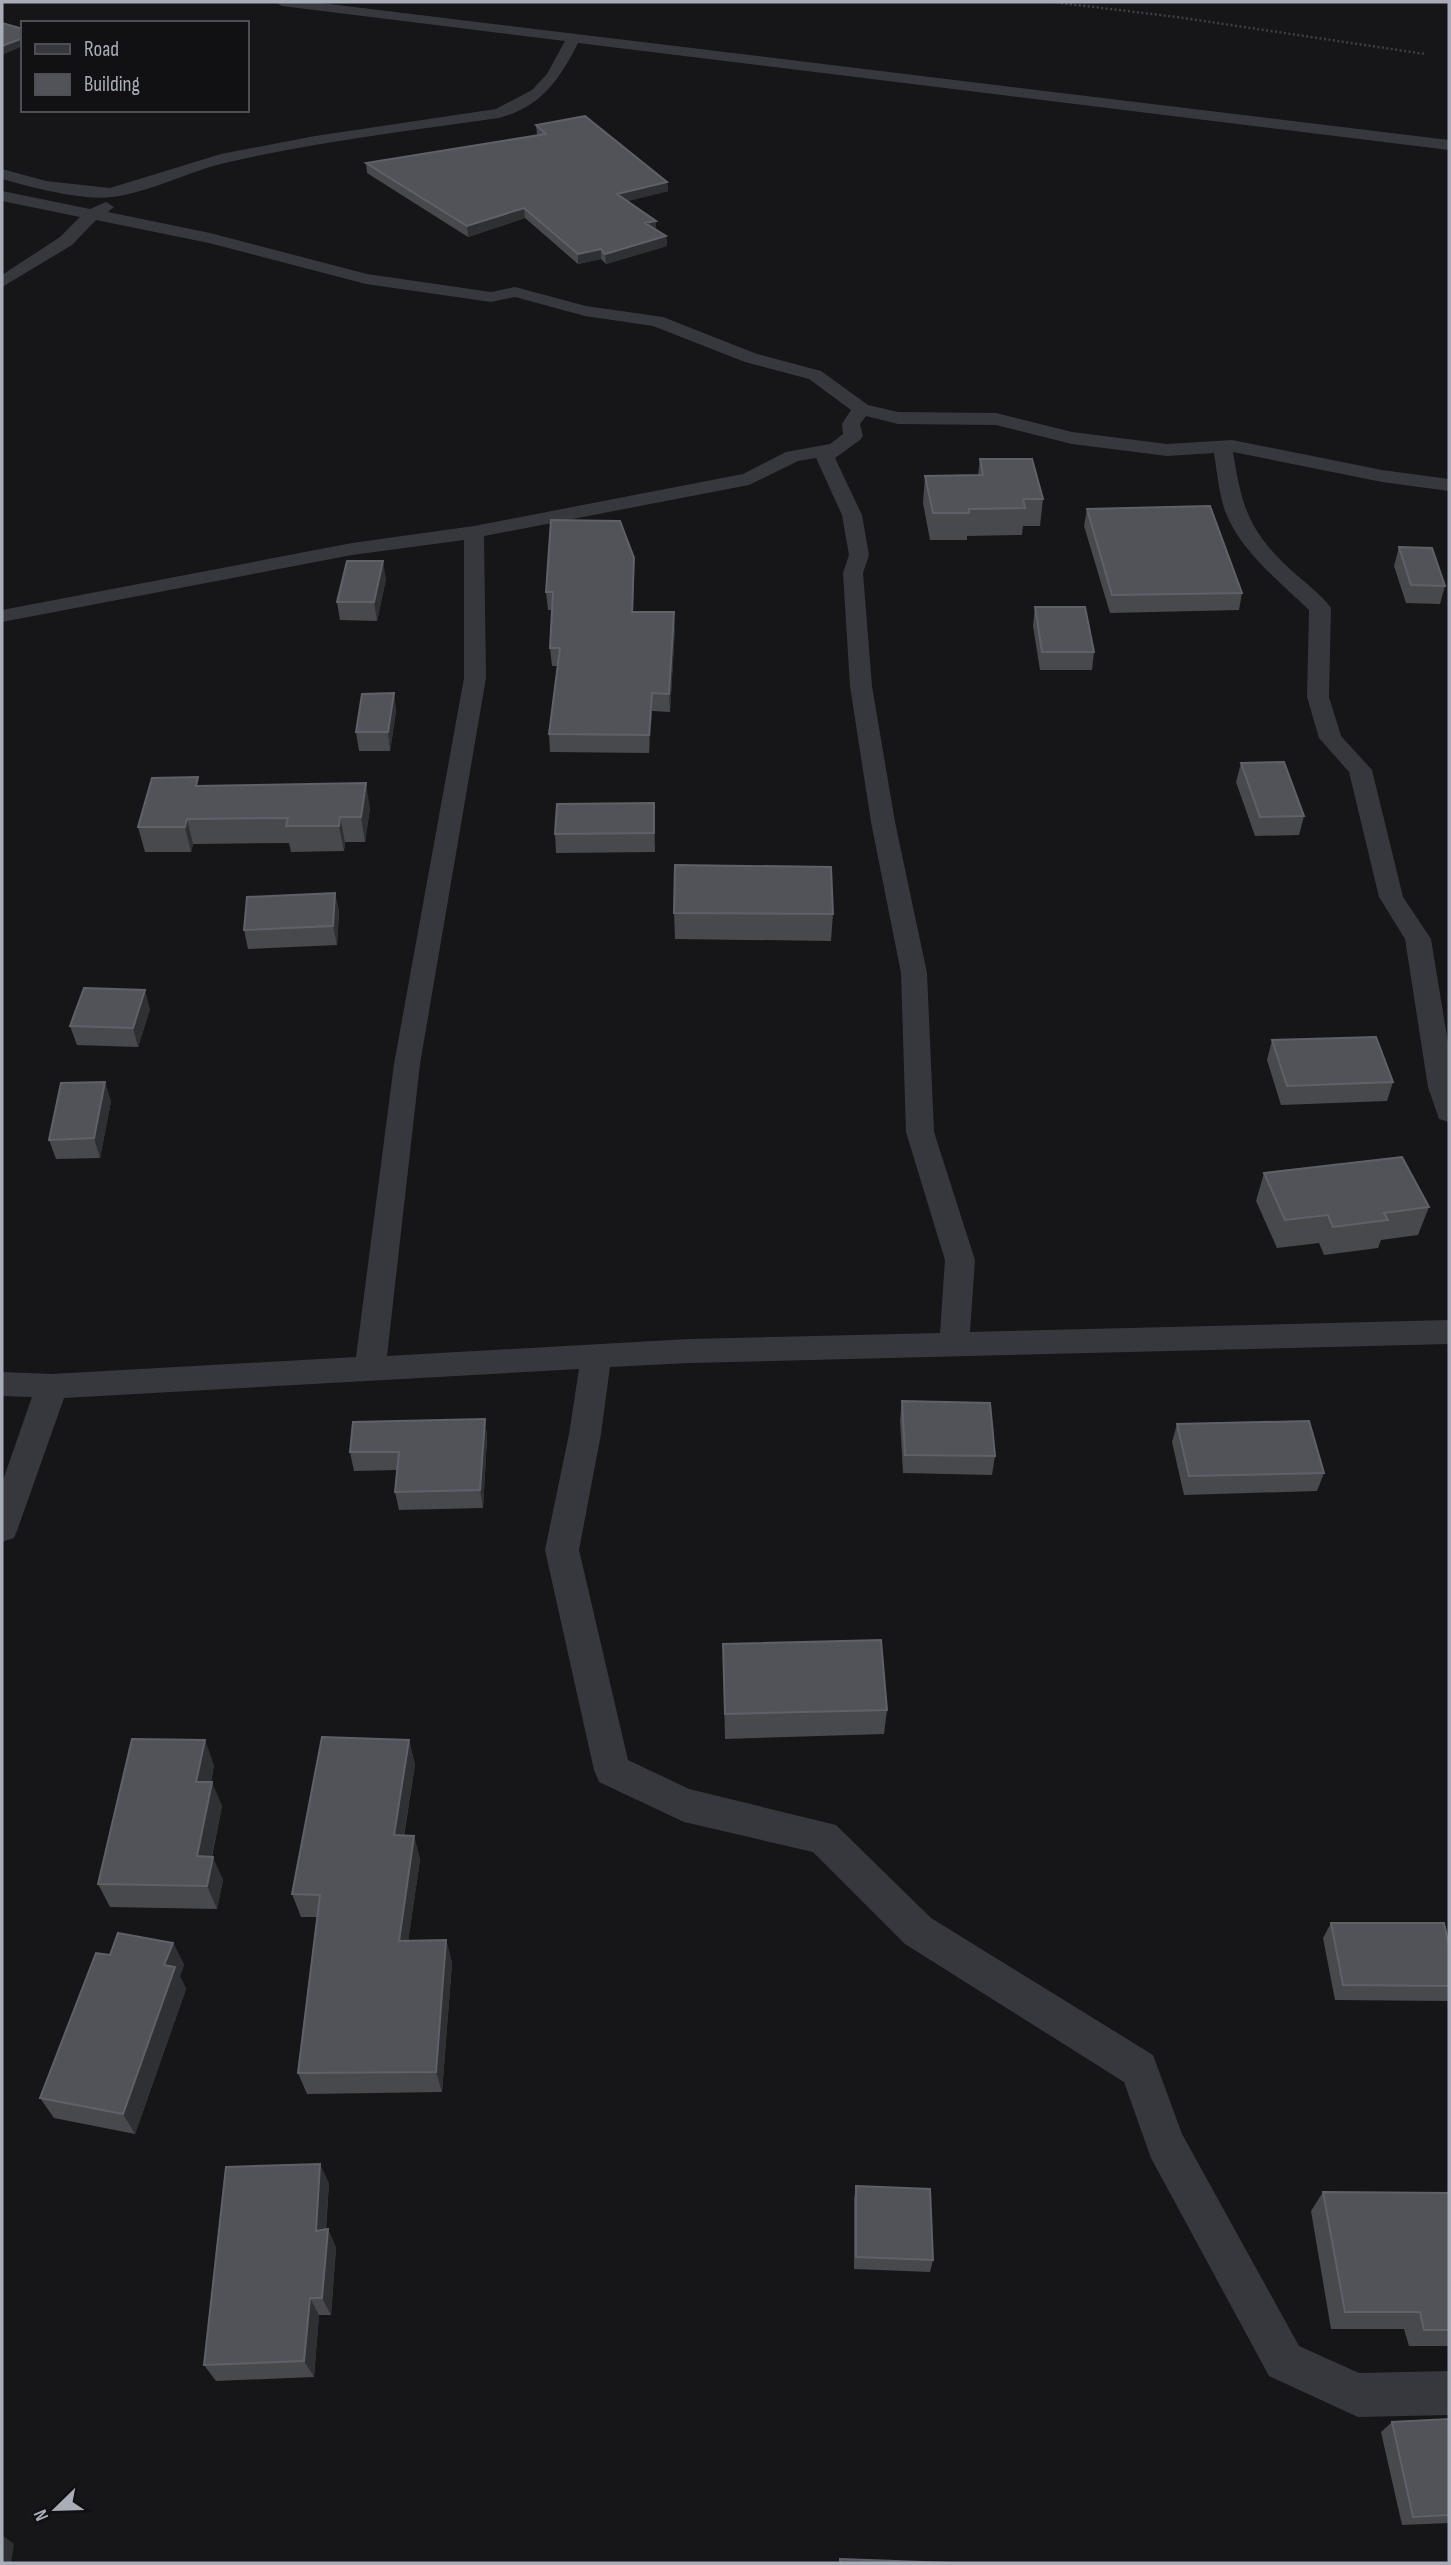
<svg xmlns="http://www.w3.org/2000/svg" width="1451" height="2565" font-family="'Sofia Sans Condensed',sans-serif">
<style>
.lines{fill:none;stroke-linecap:round;stroke-linejoin:round}
.path{stroke:#3d3f44;stroke-width:2.5;stroke-dasharray:2 2.5;stroke-linecap:butt}
.minor{fill:#37383d;fill-rule:evenodd}
.wall{fill:#47494d}
.shaded-wall{fill:#2f3033}
.building{fill:#525359;stroke:#5f6168;stroke-width:2}
</style>
<rect width="100%" height="100%" fill="#161618"/>
<g class="lines">
<path class="path" d="M1052 2 1177 17 1425 54"/>
<path class="minor" d="M275 2H313L1449 140V150L578 43C560 79 541 107 499 118 408 131 315 142 225 163 187 172 151 192 112 197 83 201 30 187 2 179V169L46 181 110 188 221 154 315 136 496 109 532 90 547 74 565 41 282 6Z
M2 191 90 209 106 202 114 207 108 212 210 233 367 274 491 292 515 287 586 306 663 317 757 354 821 371 868 405 898 412 996 413 1072 432 1167 444 1232 440 1382 470 1449 479V491L1382 482 1233 452C1242 508 1249 531 1291 570 1304 582 1321 594 1331 608L1329 697 1341 736 1372 770 1403 897 1431 939 1449 1049V1122L1439 1119 1428 1087 1405 939 1379 897 1349 772 1319 738 1307 697 1309 610C1279 581 1241 552 1225 511 1219 493 1217 472 1214 453L1167 456 1072 444 996 425 898 424 866 416 860 424 863 436 860 440 835 458 862 515 869 555 863 573 872 686 895 822 927 973 934 1132 975 1260 970 1332 1449 1320V1344L689 1363 610 1367 601 1434 579 1550 628 1760 689 1789 836 1825 931 1918 1153 2055 1182 2134 1299 2346 1359 2373 1449 2371V2415L1358 2417 1269 2376 1151 2158 1124 2082 905 1944 813 1852 684 1822 599 1782 594 1770 545 1550 569 1434 579 1369 64 1398 18 1528 14 1538 2 1542V1483L32 1397 2 1396V1372L52 1374 356 1357 394 1064 464 678V540L352 555 2 622V610L352 543 474 526 743 474 786 452 830 444 843 434 842 424 851 410 809 379 745 362 653 326 585 316 515 297 491 302 366 284 209 243 96 220 72 245 2 287V275L60 237 80 217 2 201ZM816 458 842 515 849 555 843 573 850 686 871 822 901 973 906 1132 945 1260 940 1333 689 1339 387 1356 420 1064 486 678 484 536 749 485 798 461Z"/>
</g>
<path class="wall" d="M536 125 667 182 668 191 627 201 656 221V230L666 236 667 246 606 264 601 259 578 264 525 218 468 237 367 173 366 163 538 136 537 134Z
M980 459 1043 499 1040 526H1023L1022 535 967 536V540H930L923 503 925 476 978 475Z
M1087 509 1242 593 1239 610 1110 613 1084 526Z
M1399 547 1445 586 1440 604 1406 603 1394 566Z
M634 576 633 612 675 629 670 712 652 711 649 753 550 752 549 734 558 666H552L550 648 552 610H548L546 592Z
M386 579 377 621 340 620 337 602Z
M1035 607 1094 652 1092 670H1040L1033 626Z
M394 693 396 712 390 751H359L356 732Z
M1241 763 1304 816 1299 835 1255 836 1236 782Z
M200 786 370 808 365 842H345L344 851 291 852 289 843 193 844 191 852H145L138 827Z
M654 803 655 852 556 853 555 834Z
M335 893 339 912 337 945 248 949 244 930Z
M674 913 833 914 831 941 675 939Z
M150 1009 138 1047 77 1045 70 1026Z
M1272 1040 1393 1082 1387 1101 1281 1105 1267 1060Z
M111 1101 100 1158 56 1159 49 1140Z
M1264 1173 1429 1207 1418 1235 1381 1240 1378 1248 1324 1255 1319 1243 1277 1248 1256 1201Z
M902 1401 995 1456 992 1475 903 1473 900 1420Z
M485 1419 487 1438 483 1508 399 1510 395 1492 397 1470 354 1471 350 1452Z
M1177 1424 1324 1473 1317 1491 1184 1495 1172 1442Z
M723 1644 887 1710 884 1734 725 1739Z
M409 1740 415 1765 404 1836H414L420 1860 408 1941 446 1940 452 1963 442 2092 307 2094 298 2073 317 1917H301L292 1894Z
M214 1765 211 1782 222 1806 212 1857 223 1880 217 1909 110 1907 98 1884Z
M1331 1923 1449 1946V2001L1335 2000 1323 1938Z
M173 1943 184 1965 180 1976 186 1989 135 2134 54 2118 40 2098 110 1955Z
M329 2183 326 2230 328 2229 336 2248 331 2315H319L314 2377 216 2381 204 2365Z
M856 2186 933 2260 930 2272 854 2269V2199Z
M1323 2192 1449 2193V2346H1409L1404 2329H1331L1311 2211Z
M1449 2419V2523L1402 2525 1381 2432 1392 2422Z"/>
<path class="shaded-wall" d="M23 38V46L2 55V46Z
M667 182 668 191 617 204V194Z
M524 208 525 218 468 237 467 226Z
M656 221V231L645 223Z
M666 236 667 246 606 264 605 254Z
M601 249V259L578 264V254Z
M634 558V576L633 630 632 612Z
M383 561 386 579 377 621 374 602Z
M674 612 675 629 670 712 669 694Z
M394 693 396 712 390 751 388 732Z
M652 693V711L649 753V735Z
M366 783 370 808 365 842 361 817Z
M340 817 345 842 344 851 339 826Z
M187 819 193 844 191 852 185 827Z
M335 893 339 912 337 945 333 926Z
M145 990 150 1009 138 1047 133 1028Z
M105 1082 111 1101 100 1158 94 1138Z
M485 1419 487 1438 483 1508 480 1490Z
M205 1740 214 1765 206 1806 196 1782Z
M409 1740 415 1765 400 1859 394 1835Z
M212 1782 222 1806 207 1879 197 1856Z
M414 1836 420 1860 405 1963 399 1941Z
M213 1857 223 1880 217 1909 207 1886Z
M446 1940 452 1963 442 2092 436 2072Z
M173 1943 184 1965 180 1976 186 1989 135 2134 123 2114 164 1965Z
M320 2164 329 2183 324 2249 316 2231Z
M328 2229 336 2248 331 2315 322 2298Z
M310 2298 319 2315 314 2377 304 2361Z
M2 2535 14 2544 11 2563H2Z"/>
<path class="building" d="M2 23 23 29V38L2 46Z
M585 116 667 182 617 194 656 221 645 223 666 236 605 254 601 249 578 254 524 208 467 226 366 163 546 134 536 125Z
M980 459H1032L1043 499H1023L1025 508 969 509V513H933L925 476 983 475Z
M1210 506 1242 593 1112 595 1087 509Z
M551 520 620 521 634 558 632 612H674L669 694 652 693 649 735 549 734 560 648H550L553 592H546Z
M1399 547 1432 548 1445 586 1411 585Z
M347 561H383L374 602H337Z
M1035 607H1085L1094 652H1042Z
M394 693 388 732H356L362 694Z
M1284 762 1304 816 1260 817 1241 763Z
M198 777 196 786 366 783 361 817H340L339 826H286L288 818 187 819 185 827H138L152 778Z
M654 803V833L555 834 557 804Z
M675 865 831 867 833 914 674 913Z
M335 893 333 926 244 930 247 897Z
M84 988 145 990 133 1028 70 1026Z
M1376 1037 1393 1082 1287 1086 1272 1040Z
M105 1082 94 1138 49 1140 61 1083Z
M1402 1157 1429 1207 1384 1213 1388 1220 1333 1227 1328 1215 1285 1220 1264 1173Z
M902 1401 990 1403 995 1456 905 1455Z
M485 1419 480 1490 395 1492 399 1452H350L353 1422Z
M1309 1421 1324 1473 1189 1476 1177 1424Z
M881 1640 887 1710 725 1714 723 1644Z
M322 1737 409 1740 394 1835 414 1836 399 1941 446 1940 436 2072 298 2073 320 1895 292 1894Z
M132 1739 205 1740 196 1782H212L197 1856 213 1857 207 1886 98 1884Z
M1331 1923H1444L1449 1946V1986L1343 1985Z
M118 1933 173 1943 164 1965 175 1967 123 2114 40 2098 96 1953 110 1955Z
M320 2164 316 2231 328 2229 322 2298H310L304 2361 204 2365 226 2167Z
M856 2186 930 2189 933 2260 856 2257Z
M1323 2192 1449 2193V2330H1424L1420 2312H1345Z
M1449 2419V2515L1413 2517 1392 2422Z
M840 2559 952 2563H840Z"/>
<rect width="1451" height="2565" fill="none" stroke="#a8adb8" stroke-width="7"/>
<rect x="21" y="21" width="228" height="91" fill="#111113" stroke="#4d4f55" stroke-width="2"/>
<rect x="35" y="44" width="35" height="10" fill="#37383d" stroke="#4d4f55" stroke-width="2"/>
<text x="84" y="56" font-size="21" fill="#a8adb8">Road</text>
<rect x="35" y="74" width="35" height="21" fill="#525359" stroke="#4d4f55" stroke-width="2"/>
<text x="84" y="91" font-size="21" fill="#a8adb8">Building</text>
<g transform="translate(56 2509) rotate(247)" stroke="#111113" stroke-width="5" paint-order="stroke">
<path d="M0-5L12 26L0 18L-12 26Z" fill="#a8adb8"/>
<text y="-10" font-size="19" font-weight="bold" text-anchor="middle" fill="#a8adb8">N</text>
</g>
</svg>
